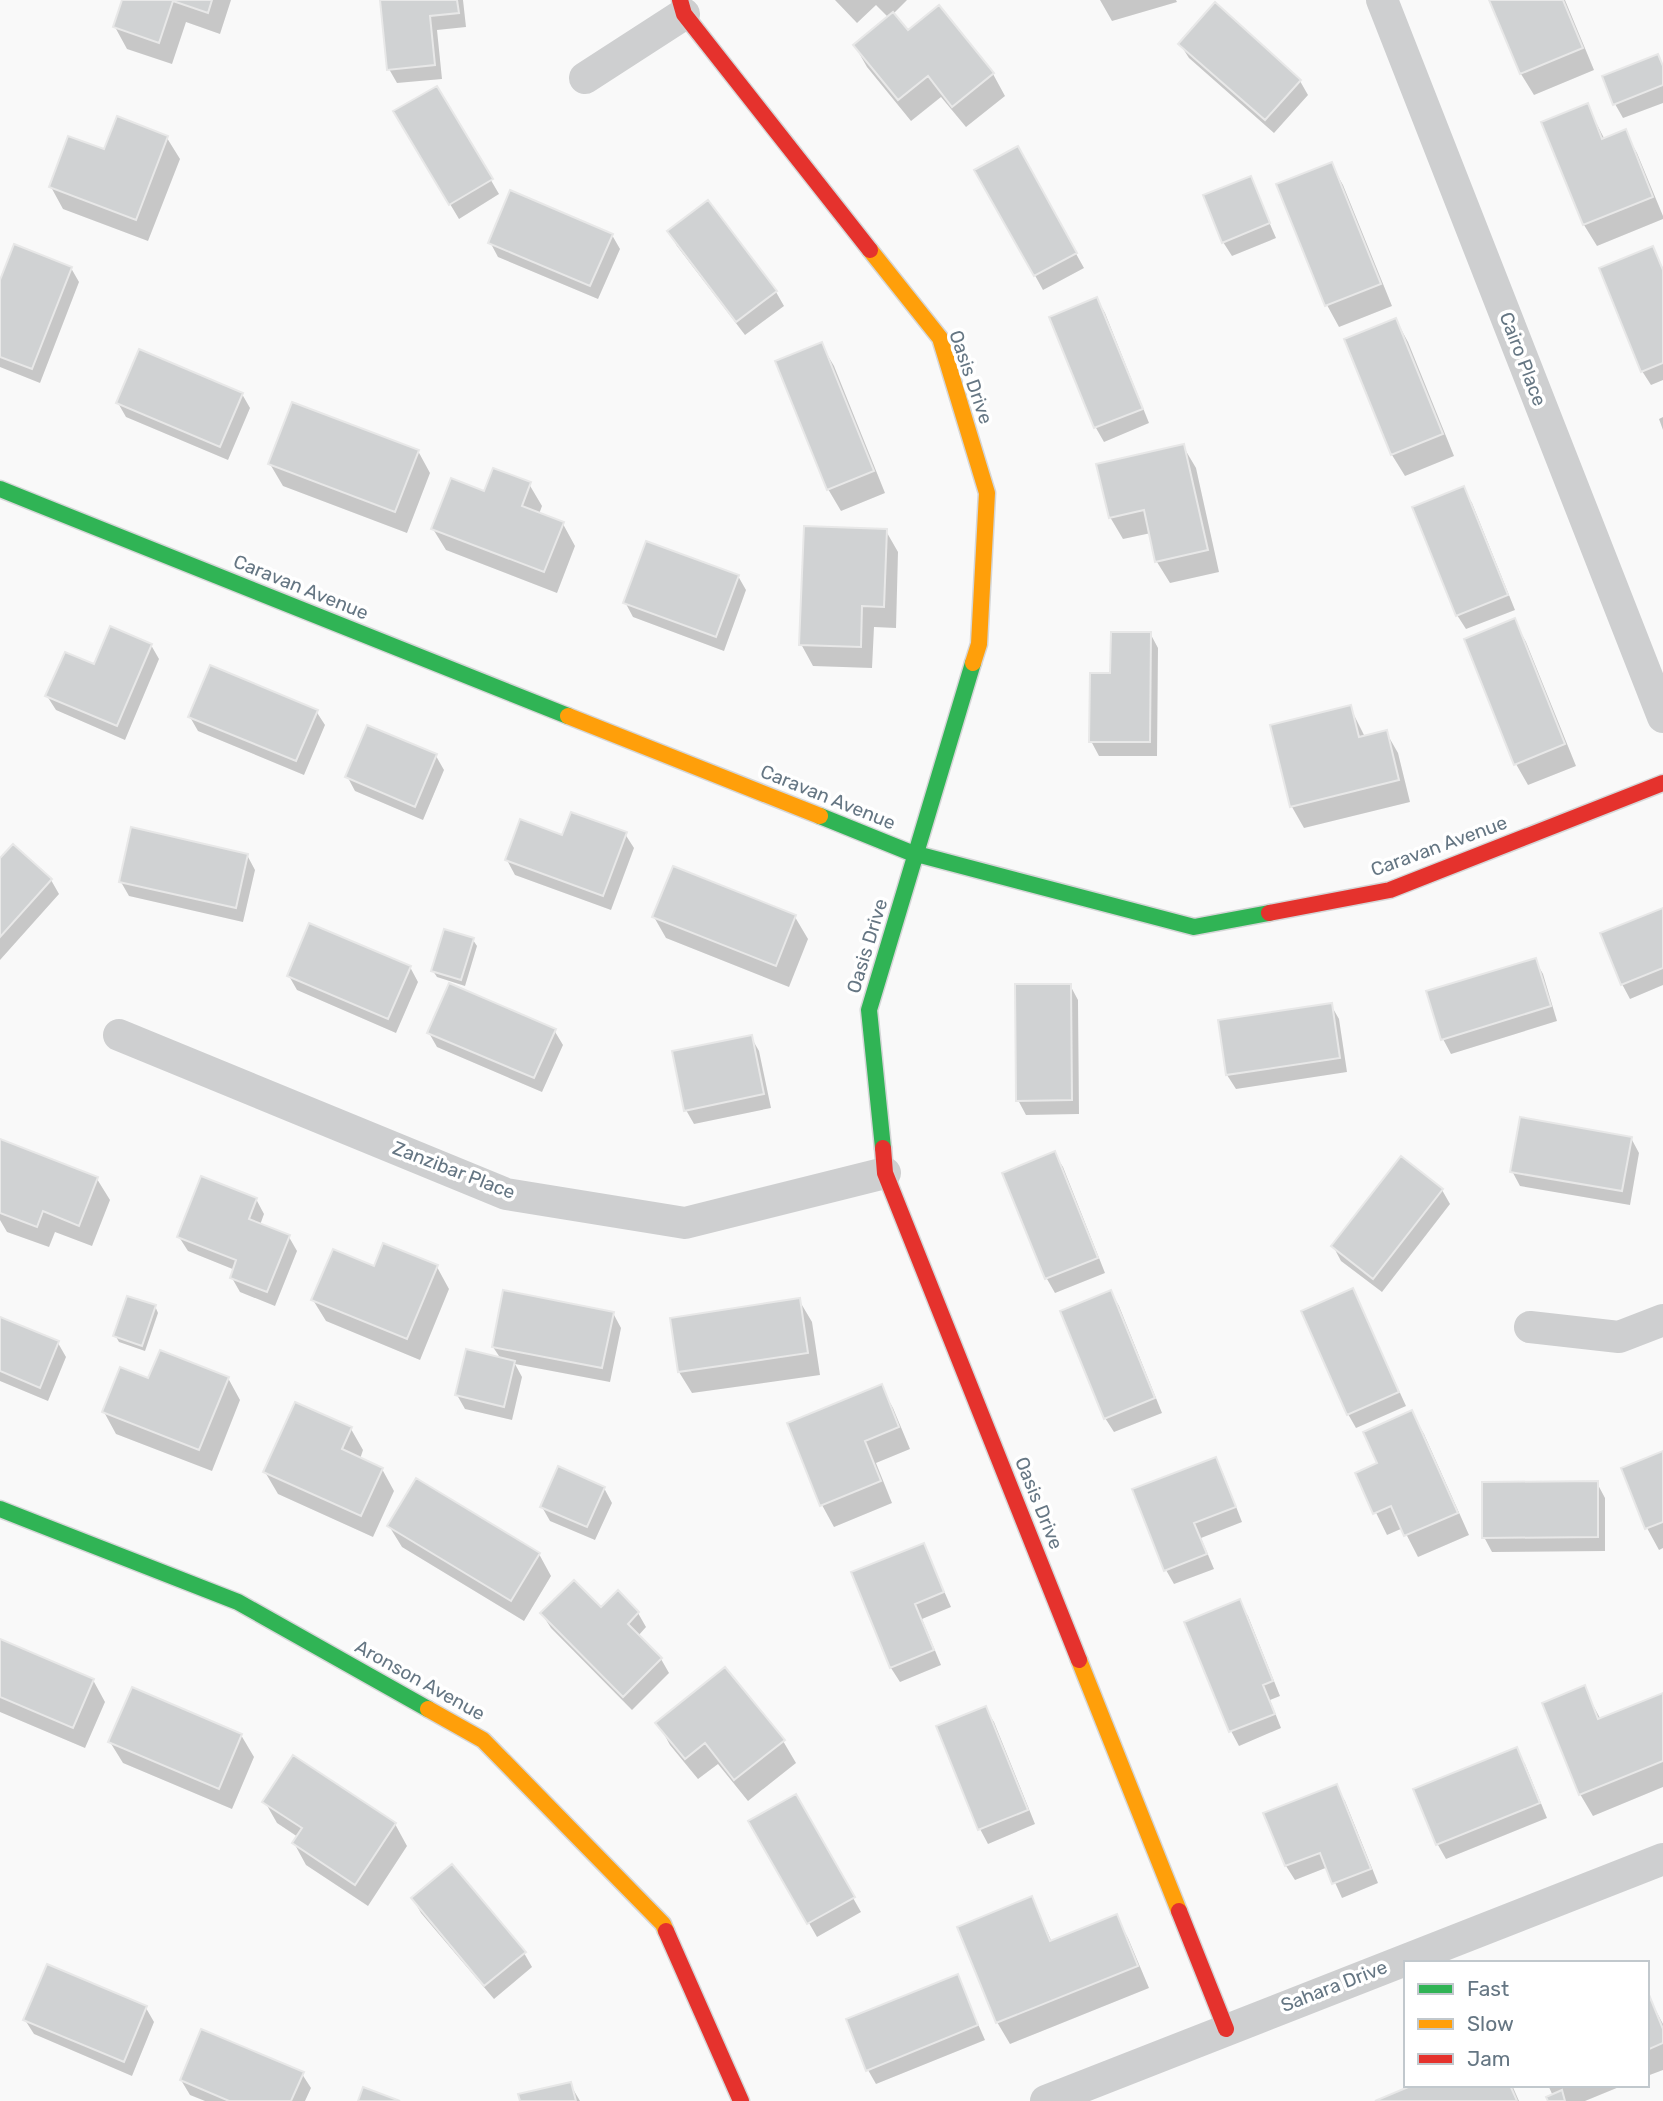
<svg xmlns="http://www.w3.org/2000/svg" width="1663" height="2101" font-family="Rubik,sans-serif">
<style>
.shadow{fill:#0003}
.building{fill:#d0d2d3;stroke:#e8e8e8;stroke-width:2}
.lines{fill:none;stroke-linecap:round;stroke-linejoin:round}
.fast-casing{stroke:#d5d6d7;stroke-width:19}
.slow-casing{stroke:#d5d6d7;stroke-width:19}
.jam-casing{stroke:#d5d6d7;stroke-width:19}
.street{stroke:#cecfd0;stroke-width:32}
.fast{stroke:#30b455;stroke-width:16}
.slow{stroke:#ff9f0a;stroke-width:16}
.jam{stroke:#e5322d;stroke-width:16}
.labels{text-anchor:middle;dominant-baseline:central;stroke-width:7;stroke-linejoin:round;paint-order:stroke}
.street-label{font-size:19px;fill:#657683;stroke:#fff}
</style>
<rect width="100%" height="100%" fill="#f9f9f9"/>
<path class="shadow" d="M124 0H231L220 34 186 22 172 64 127 49 115 27Z
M382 0H463L466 27 437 30 442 79 397 83 389 69Z
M835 0H907L893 14 908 32 939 7 993 74 1005 96 966 127 941 97 911 121 867 67 855 46 889 18 876 5 857 23Z
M1100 0H1176L1177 2 1112 21Z
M1491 0H1565L1594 70 1534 95 1521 74Z
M1180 44 1300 81 1308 95 1274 133 1189 58Z
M1658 56 1663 66V103L1623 118 1615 104Z
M437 88 499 194 459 219 395 112Z
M1587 105 1605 140 1625 131 1637 153 1663 216V219L1597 246 1584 225 1543 123Z
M167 138 180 159 148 241 63 209 51 187 105 152Z
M1017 148 1084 268 1043 290 977 170Z
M1331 164 1343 185 1392 306 1339 327 1327 305 1278 185Z
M1250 178 1276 238 1232 256 1223 242Z
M669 232 776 292 784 306 745 335 677 246Z
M612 235 620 249 598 299 498 257 490 242Z
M1652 248 1663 268V380L1651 385 1642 371Z
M71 268 79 282 40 383 0 367V285Z
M1097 299 1105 313 1149 423 1104 442 1096 428 1051 318Z
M1396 320 1408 342 1454 456 1405 476 1392 455 1346 340Z
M821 344 834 366 885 493 841 511 828 489Z
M242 394 250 408 228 460 126 417 118 403Z
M1663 417V430L1659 419Z
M1183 446 1196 468 1219 572 1170 583 1157 562 1151 533 1123 539 1110 517Z
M418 451 430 473 407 533 283 486 270 464Z
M529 484 542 506 539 514 563 524 575 546 557 593 446 550 433 529 485 494Z
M1463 488 1472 503 1515 610 1466 629 1457 615Z
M886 531 898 552 896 628 874 627 872 668 813 666 801 644Z
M738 576 746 590 724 651 633 617 625 602Z
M1514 620 1526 642 1576 766 1528 785 1516 764Z
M1150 633 1158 648 1157 756H1099L1091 741 1112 675Z
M151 645 159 659 125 740 56 710 47 696 95 667Z
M1350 707 1365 737 1386 732 1398 753 1410 802 1304 828 1292 807 1272 727Z
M316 711 325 725 304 775 198 731 190 717Z
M436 756 444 770 423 820 355 791 347 776Z
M625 834 634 848 611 910 515 875 507 860 563 837Z
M247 855 255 870 243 922 129 896 121 882Z
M0 861 51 880 59 894 0 960Z
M1663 909V985L1630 999 1622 984Z
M654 917H795L808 939 789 987 666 938Z
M473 940 477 946 465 986 437 977 433 971Z
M1535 960 1543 974 1557 1021 1451 1054 1443 1039Z
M410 967 418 982 396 1033 297 990 289 976Z
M1070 985 1078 1000 1079 1114 1026 1115 1018 1100Z
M1331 1005 1339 1019 1347 1072 1236 1089 1227 1075Z
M554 1030 563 1045 542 1092 437 1047 429 1033Z
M751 1037 759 1051 771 1108 694 1124 686 1110Z
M1631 1138 1639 1153 1630 1205 1520 1186 1512 1171Z
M0 1141 97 1179 110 1200 92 1246 55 1232 49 1247 7 1232 0 1220Z
M1054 1153 1063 1167 1105 1273 1055 1293 1047 1279 1004 1173Z
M1442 1190 1450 1204 1382 1292 1341 1261 1333 1246Z
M256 1199 264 1214 260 1225 289 1237 297 1251 275 1306 240 1292 232 1278 235 1270 188 1251 179 1237Z
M437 1267 449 1289 420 1360 326 1321 313 1300 375 1268Z
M1353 1290 1406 1406 1356 1428 1348 1414Z
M1111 1292 1119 1306 1162 1413 1114 1432 1105 1418Z
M799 1300 812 1322 820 1375 692 1393 679 1372Z
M155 1306 158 1313 145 1351 119 1342 115 1335Z
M613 1313 621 1328 610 1382 515 1364 522 1377 512 1420 465 1409 457 1395 501 1359 493 1347Z
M0 1319 58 1343 66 1357 48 1401 0 1381Z
M228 1378 240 1400 212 1471 116 1434 104 1412 149 1380Z
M881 1386 893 1408 910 1449 876 1463 892 1503 834 1527 822 1505Z
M1411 1412 1424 1434 1469 1535 1418 1557 1403 1528 1387 1535 1357 1474 1379 1464Z
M351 1429 363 1450 360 1459 382 1469 394 1491 373 1537 278 1494 265 1472Z
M1663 1453V1548L1659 1550 1647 1528Z
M1215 1459 1223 1473 1242 1522 1201 1538 1214 1569 1174 1584 1166 1570Z
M1597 1483 1605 1498V1551L1492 1552 1484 1537Z
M604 1488 612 1503 595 1540 550 1521 542 1507Z
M389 1526 539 1554 551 1576 524 1621 402 1547Z
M924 1545 951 1607 922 1619 941 1665 900 1682 891 1668 853 1573Z
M618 1593 638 1613 646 1627 638 1636 661 1659 669 1673 632 1710 551 1628 542 1614 601 1610Z
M1239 1601 1248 1616 1280 1696 1270 1700 1281 1728 1239 1746 1231 1731 1187 1623Z
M0 1641 93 1680 105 1702 85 1748 0 1712Z
M1584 1688 1601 1720 1663 1697V1787L1593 1816 1580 1794Z
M985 1708 994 1722 1035 1824 988 1844 980 1829Z
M658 1723 783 1741 796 1763 748 1801 718 1764 698 1779 670 1745Z
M241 1735 254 1757 232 1809 123 1763 110 1742Z
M1516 1749 1525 1764 1547 1818 1446 1859 1438 1845 1416 1790Z
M1336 1786 1345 1801 1378 1883 1342 1898 1328 1867 1295 1880 1286 1866 1266 1814Z
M795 1796 861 1912 817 1937 751 1822Z
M265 1802 395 1824 407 1846 368 1906 306 1865 294 1843 298 1837 277 1823Z
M1031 1898 1052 1942 1116 1916 1128 1938 1149 1988 1010 2044 997 2022Z
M413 1899 524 1953 532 1967 494 1999 421 1913Z
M957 1976 985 2040 876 2084 868 2070Z
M1647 1994 1663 2024V2070L1647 2076Z
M146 2008 154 2022 132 2076 34 2034 25 2020Z
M302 2074 311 2088 305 2101H205L190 2095 181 2080Z
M570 2084 580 2101H522Z
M1418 2085H1512L1519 2101H1380Z
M1548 2085H1624L1585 2101H1550L1553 2096Z"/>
<path class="building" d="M122 0H212L208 13 173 1 159 43 113 27Z
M380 0H457L459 13 430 16 435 65 387 70Z
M1489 0H1563L1583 48 1520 74Z
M1215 2 1301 80 1265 120 1178 44Z
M939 5 994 73 952 107 928 76 898 100 853 45 893 12 908 30Z
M1658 54 1663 66V85L1613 105 1602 76Z
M437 86 493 179 449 205 393 111Z
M1588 103 1602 139 1626 129 1653 197 1583 225 1541 122Z
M117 116 168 136 136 220 49 187 68 136 104 149Z
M1018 146 1077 253 1034 276 974 170Z
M1332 162 1381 284 1325 306 1276 184Z
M1251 176 1270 223 1222 243 1203 195Z
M510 190 613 234 590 286 488 243Z
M708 200 777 291 736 322 667 231Z
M14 244 72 267 32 369 0 357V280Z
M1653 246 1663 270V363L1641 372 1599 268Z
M1097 297 1143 409 1094 428 1049 317Z
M1396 318 1443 434 1391 455 1344 339Z
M822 342 874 471 827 490 775 361Z
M139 349 243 393 220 447 116 403Z
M292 402 419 450 395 512 268 464Z
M1184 444 1208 550 1155 562 1144 510 1109 518 1096 464Z
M493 468 531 482 522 506 564 522 544 572 431 529 451 478 484 491Z
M1464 486 1508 595 1456 616 1412 507Z
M804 526 887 529 884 607 862 606 861 647 799 645Z
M646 541 739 575 716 637 623 603Z
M1515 618 1565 744 1514 765 1464 639Z
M110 626 152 644 117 726 45 696 65 652 94 664Z
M1111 632H1151L1150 742H1089L1090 673H1110Z
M210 665 318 710 296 761 188 717Z
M1351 705 1359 737 1387 730 1399 780 1290 807 1270 725Z
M367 725 437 754 415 807 345 777Z
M571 812 627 832 603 896 505 860 520 819 562 835Z
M131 827 248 854 236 908 119 882Z
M13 844 52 879 0 937V858Z
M673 866 796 915 776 966 652 917Z
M1663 908V968L1621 985 1600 933Z
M309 923 411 966 388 1019 287 976Z
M444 929 474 938 461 980 431 971Z
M1536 958 1551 1006 1441 1040 1426 991Z
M449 983 556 1029 534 1078 427 1033Z
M1015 984H1071L1072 1100 1016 1101Z
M1332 1003 1340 1058 1226 1075 1218 1020Z
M752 1035 764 1094 684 1111 672 1051Z
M1520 1117 1632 1137 1622 1191 1510 1172Z
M0 1139 98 1177 79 1226 43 1211 37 1227 0 1213Z
M1055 1151 1098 1258 1045 1279 1002 1173Z
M1401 1156 1443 1189 1373 1279 1331 1246Z
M201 1176 257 1198 249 1219 290 1235 267 1292 230 1278 236 1260 177 1237Z
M383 1243 438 1265 407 1339 311 1300 333 1249 374 1266Z
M1353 1288 1399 1392 1347 1415 1301 1311Z
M503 1290 614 1312 602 1368 492 1347Z
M1111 1290 1155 1398 1104 1419 1060 1311Z
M127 1296 156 1305 142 1346 113 1336Z
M800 1298 808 1353 678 1372 670 1318Z
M0 1317 59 1341 40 1388 0 1371Z
M466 1349 515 1361 504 1407 455 1395Z
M160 1350 229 1377 199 1450 102 1412 120 1367 148 1378Z
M882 1384 899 1427 865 1441 881 1481 820 1506 787 1423Z
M295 1402 352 1427 342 1449 383 1468 361 1516 263 1472Z
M1412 1410 1458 1513 1404 1536 1391 1506 1373 1514 1355 1473 1377 1463 1363 1432Z
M1663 1451V1522L1645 1529 1621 1468Z
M1216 1457 1236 1507 1194 1523 1207 1554 1164 1571 1132 1489Z
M558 1466 605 1487 587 1527 540 1507Z
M416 1478 540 1553 511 1601 387 1526Z
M1598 1481V1537L1482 1538V1482Z
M924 1543 944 1592 915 1604 934 1650 890 1668 851 1572Z
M574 1580 601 1607 618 1590 639 1612 628 1624 662 1658 623 1697 540 1613Z
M1240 1599 1273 1681 1263 1685 1275 1714 1229 1732 1184 1622Z
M0 1639 94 1679 73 1728 0 1697Z
M725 1667 785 1740 734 1780 705 1743 685 1759 655 1723Z
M1585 1685 1598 1719 1663 1693V1761L1579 1795 1542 1703Z
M132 1687 242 1734 219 1789 108 1742Z
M986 1706 1028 1810 978 1830 936 1726Z
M1517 1747 1540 1803 1436 1845 1413 1789Z
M293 1755 396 1823 355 1885 292 1843 302 1828 262 1802Z
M1337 1784 1371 1869 1332 1884 1320 1853 1285 1866 1263 1813Z
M796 1794 855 1897 807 1924 748 1821Z
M452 1864 526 1952 484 1986 411 1898Z
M1032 1896 1050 1941 1117 1914 1138 1966 996 2023 957 1927Z
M47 1964 147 2006 124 2062 23 2020Z
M958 1974 978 2025 866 2071 846 2019Z
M1647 1990 1663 2029V2043L1647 2050Z
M201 2029 304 2072 291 2101H229L180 2080Z
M571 2082 576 2101H520L518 2094Z
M1413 2085H1510L1517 2101H1375Z
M363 2087 400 2101H358Z
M1562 2090 1565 2101H1548L1546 2097Z"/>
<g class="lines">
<g class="fast-casing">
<path id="fast" d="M0 489 568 716
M820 816 909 852 1194 927 1269 913
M883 1148 869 1010 973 663
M0 1509 238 1602 428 1709"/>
</g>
<g class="slow-casing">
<path id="slow" d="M870 250 940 338 987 493 979 644 973 663
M568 716 820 816
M1079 1660 1179 1911
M428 1709 483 1740 663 1924 666 1931"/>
</g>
<g class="jam-casing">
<path id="jam" d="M680 0 684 14 870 250
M1269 913 1390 890 1663 783
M883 1148 885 1173 1079 1660
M1179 1911 1226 2029
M666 1931 741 2101"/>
</g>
<path class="street" d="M1382 0 1663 717
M585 78 684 14
M119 1035 506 1194 685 1223 885 1173
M1530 1327 1619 1337 1663 1320
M1046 2101 1663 1859"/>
<use href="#fast" class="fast"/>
<use href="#slow" class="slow"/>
<use href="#jam" class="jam"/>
</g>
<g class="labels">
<g class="street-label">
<text transform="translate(1523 359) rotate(69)">Cairo Place</text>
<text transform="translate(971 377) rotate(71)">Oasis Drive</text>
<text transform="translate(301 587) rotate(22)">Caravan Avenue</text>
<text transform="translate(828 797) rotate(22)">Caravan Avenue</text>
<text transform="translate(1439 846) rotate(-20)">Caravan Avenue</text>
<text transform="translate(867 946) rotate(-73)">Oasis Drive</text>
<text transform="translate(454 1170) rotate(21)">Zanzibar Place</text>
<text transform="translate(1039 1503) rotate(68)">Oasis Drive</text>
<text transform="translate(420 1680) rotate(29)">Aronson Avenue</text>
<text transform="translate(1334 1986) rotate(-21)">Sahara Drive</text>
</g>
</g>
<rect x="1404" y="1961" width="245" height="126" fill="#ffffff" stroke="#c1c8cd" stroke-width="2"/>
<rect x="1418" y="1984" width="35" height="10" fill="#30b455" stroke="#c1c8cd" stroke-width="2"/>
<text x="1467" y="1996" font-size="21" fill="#657683">Fast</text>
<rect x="1418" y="2019" width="35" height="10" fill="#ff9f0a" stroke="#c1c8cd" stroke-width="2"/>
<text x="1467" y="2031" font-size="21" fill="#657683">Slow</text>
<rect x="1418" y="2054" width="35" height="10" fill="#e5322d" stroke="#c1c8cd" stroke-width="2"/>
<text x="1467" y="2066" font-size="21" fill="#657683">Jam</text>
</svg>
